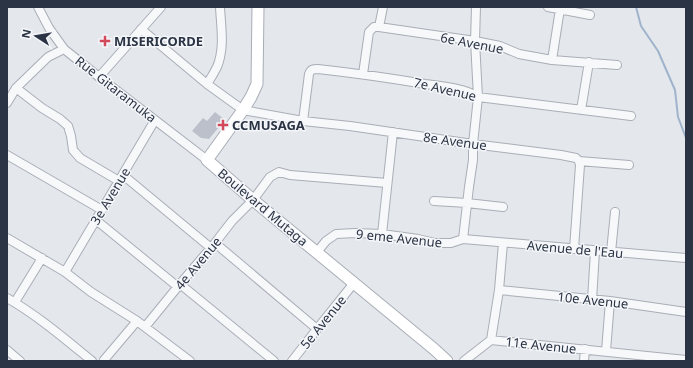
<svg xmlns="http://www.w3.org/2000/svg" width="693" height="368" font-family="'Noto Sans',sans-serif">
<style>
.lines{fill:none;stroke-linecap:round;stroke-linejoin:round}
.stream{stroke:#9fb4cc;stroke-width:2}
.building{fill:#bbc0ca}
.street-casing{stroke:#a9aeb7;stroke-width:10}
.secondary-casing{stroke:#a9aeb7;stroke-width:13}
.street{stroke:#f7f8fa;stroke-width:8}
.secondary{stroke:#fff;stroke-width:11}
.poi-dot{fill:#d1495b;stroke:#f4f6f9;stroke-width:1.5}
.labels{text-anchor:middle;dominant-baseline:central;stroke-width:3;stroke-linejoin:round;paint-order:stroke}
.poi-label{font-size:13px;font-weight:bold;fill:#2b3445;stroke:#f4f6f9;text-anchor:start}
.street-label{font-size:13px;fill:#2b3445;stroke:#f4f6f9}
</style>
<rect width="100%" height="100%" fill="#e4e7ec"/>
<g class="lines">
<path class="stream" d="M636 7 641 26 658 51 675 90 678 117 686 138"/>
</g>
<path class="building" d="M215 112 225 120 209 139 201 138 192 131 203 118 207 121Z"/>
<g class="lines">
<g class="street-casing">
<path id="street" d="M38 7 49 28 64 49 99 77 207 160
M548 7 590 15
M379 27 383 7
M141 29 207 84 243 110 303 121 350 126 473 144 561 155 576 158 579 161 580 165 574 249
M552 60 560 9
M363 74 369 32 374 27H379L475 41 500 46 519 54 552 60 617 65
M99 77 161 7
M207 84C211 78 214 73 217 67 225 48 221 27 220 7
M16 88 42 108 60 119 68 126 71 136 73 150 80 158 119 181
M7 103 16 88 48 57 64 49
M581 110 589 62
M303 121 309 74C311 69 313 69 318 69 354 73 389 78 425 84 440 86 465 88 478 97L631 116
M7 155 102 210
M579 161 629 165
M123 175 211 248
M434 201 467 203 503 207
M96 220 178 287
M382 234 393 132
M7 238 65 272 91 292 137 321 190 361
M463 239 469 187 473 160V144L478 97 475 41 476 7
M215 243 317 329
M317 252 326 241 336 234 355 233 382 234 418 239 435 243H451L463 239 686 258
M611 252 615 212
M65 272 155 120
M180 284 274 361
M499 290 610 301 686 312
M7 298C37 315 65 339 92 361
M592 300 595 251
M15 302 42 258
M145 327 180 284 215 243 232 221 253 200 270 177 279 172 290 175 387 183
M491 340 686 360
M7 350 20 361
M606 351 610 301
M104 360 137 321
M292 361 317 329 354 283
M464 361 491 340 499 290 503 243
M584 361 585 349"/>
</g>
<g class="secondary-casing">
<path id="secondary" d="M258 7 257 84 251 97 243 110 207 160 253 200 434 349 447 361"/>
</g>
<use href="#street" class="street"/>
<use href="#secondary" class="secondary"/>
</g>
<g class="poi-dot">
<path d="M103 35h4v4h4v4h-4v4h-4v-4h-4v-4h4z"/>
<path d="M221 119h4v4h4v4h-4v4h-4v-4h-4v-4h4z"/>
</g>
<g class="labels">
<g class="poi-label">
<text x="114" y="41">MISERICORDE</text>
<text x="232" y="125">CCMUSAGA</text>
</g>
<g class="street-label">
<text transform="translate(472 43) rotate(11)">6e Avenue</text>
<text transform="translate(116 89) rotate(38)">Rue Gitaramuka</text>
<text transform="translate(445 89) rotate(13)">7e Avenue</text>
<text transform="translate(455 141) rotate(8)">8e Avenue</text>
<text transform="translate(110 196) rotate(-59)">3e Avenue</text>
<text transform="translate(263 207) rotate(40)">Boulevard Mutaga</text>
<text transform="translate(399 238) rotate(6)">9 eme Avenue</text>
<text transform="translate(575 249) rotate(5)">Avenue de l'Eau</text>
<text transform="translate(198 263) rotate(-50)">4e Avenue</text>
<text transform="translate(593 300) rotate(6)">10e Avenue</text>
<text transform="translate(323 322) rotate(-51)">5e Avenue</text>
<text transform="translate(541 345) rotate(6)">11e Avenue</text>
</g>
</g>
<rect width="693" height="368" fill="none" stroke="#2b3445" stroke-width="16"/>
<g transform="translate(36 36) rotate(282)" stroke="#f4f6f9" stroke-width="3" paint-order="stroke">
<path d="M0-3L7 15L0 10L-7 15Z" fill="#2b3445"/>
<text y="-6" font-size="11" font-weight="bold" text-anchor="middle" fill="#2b3445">N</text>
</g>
</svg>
